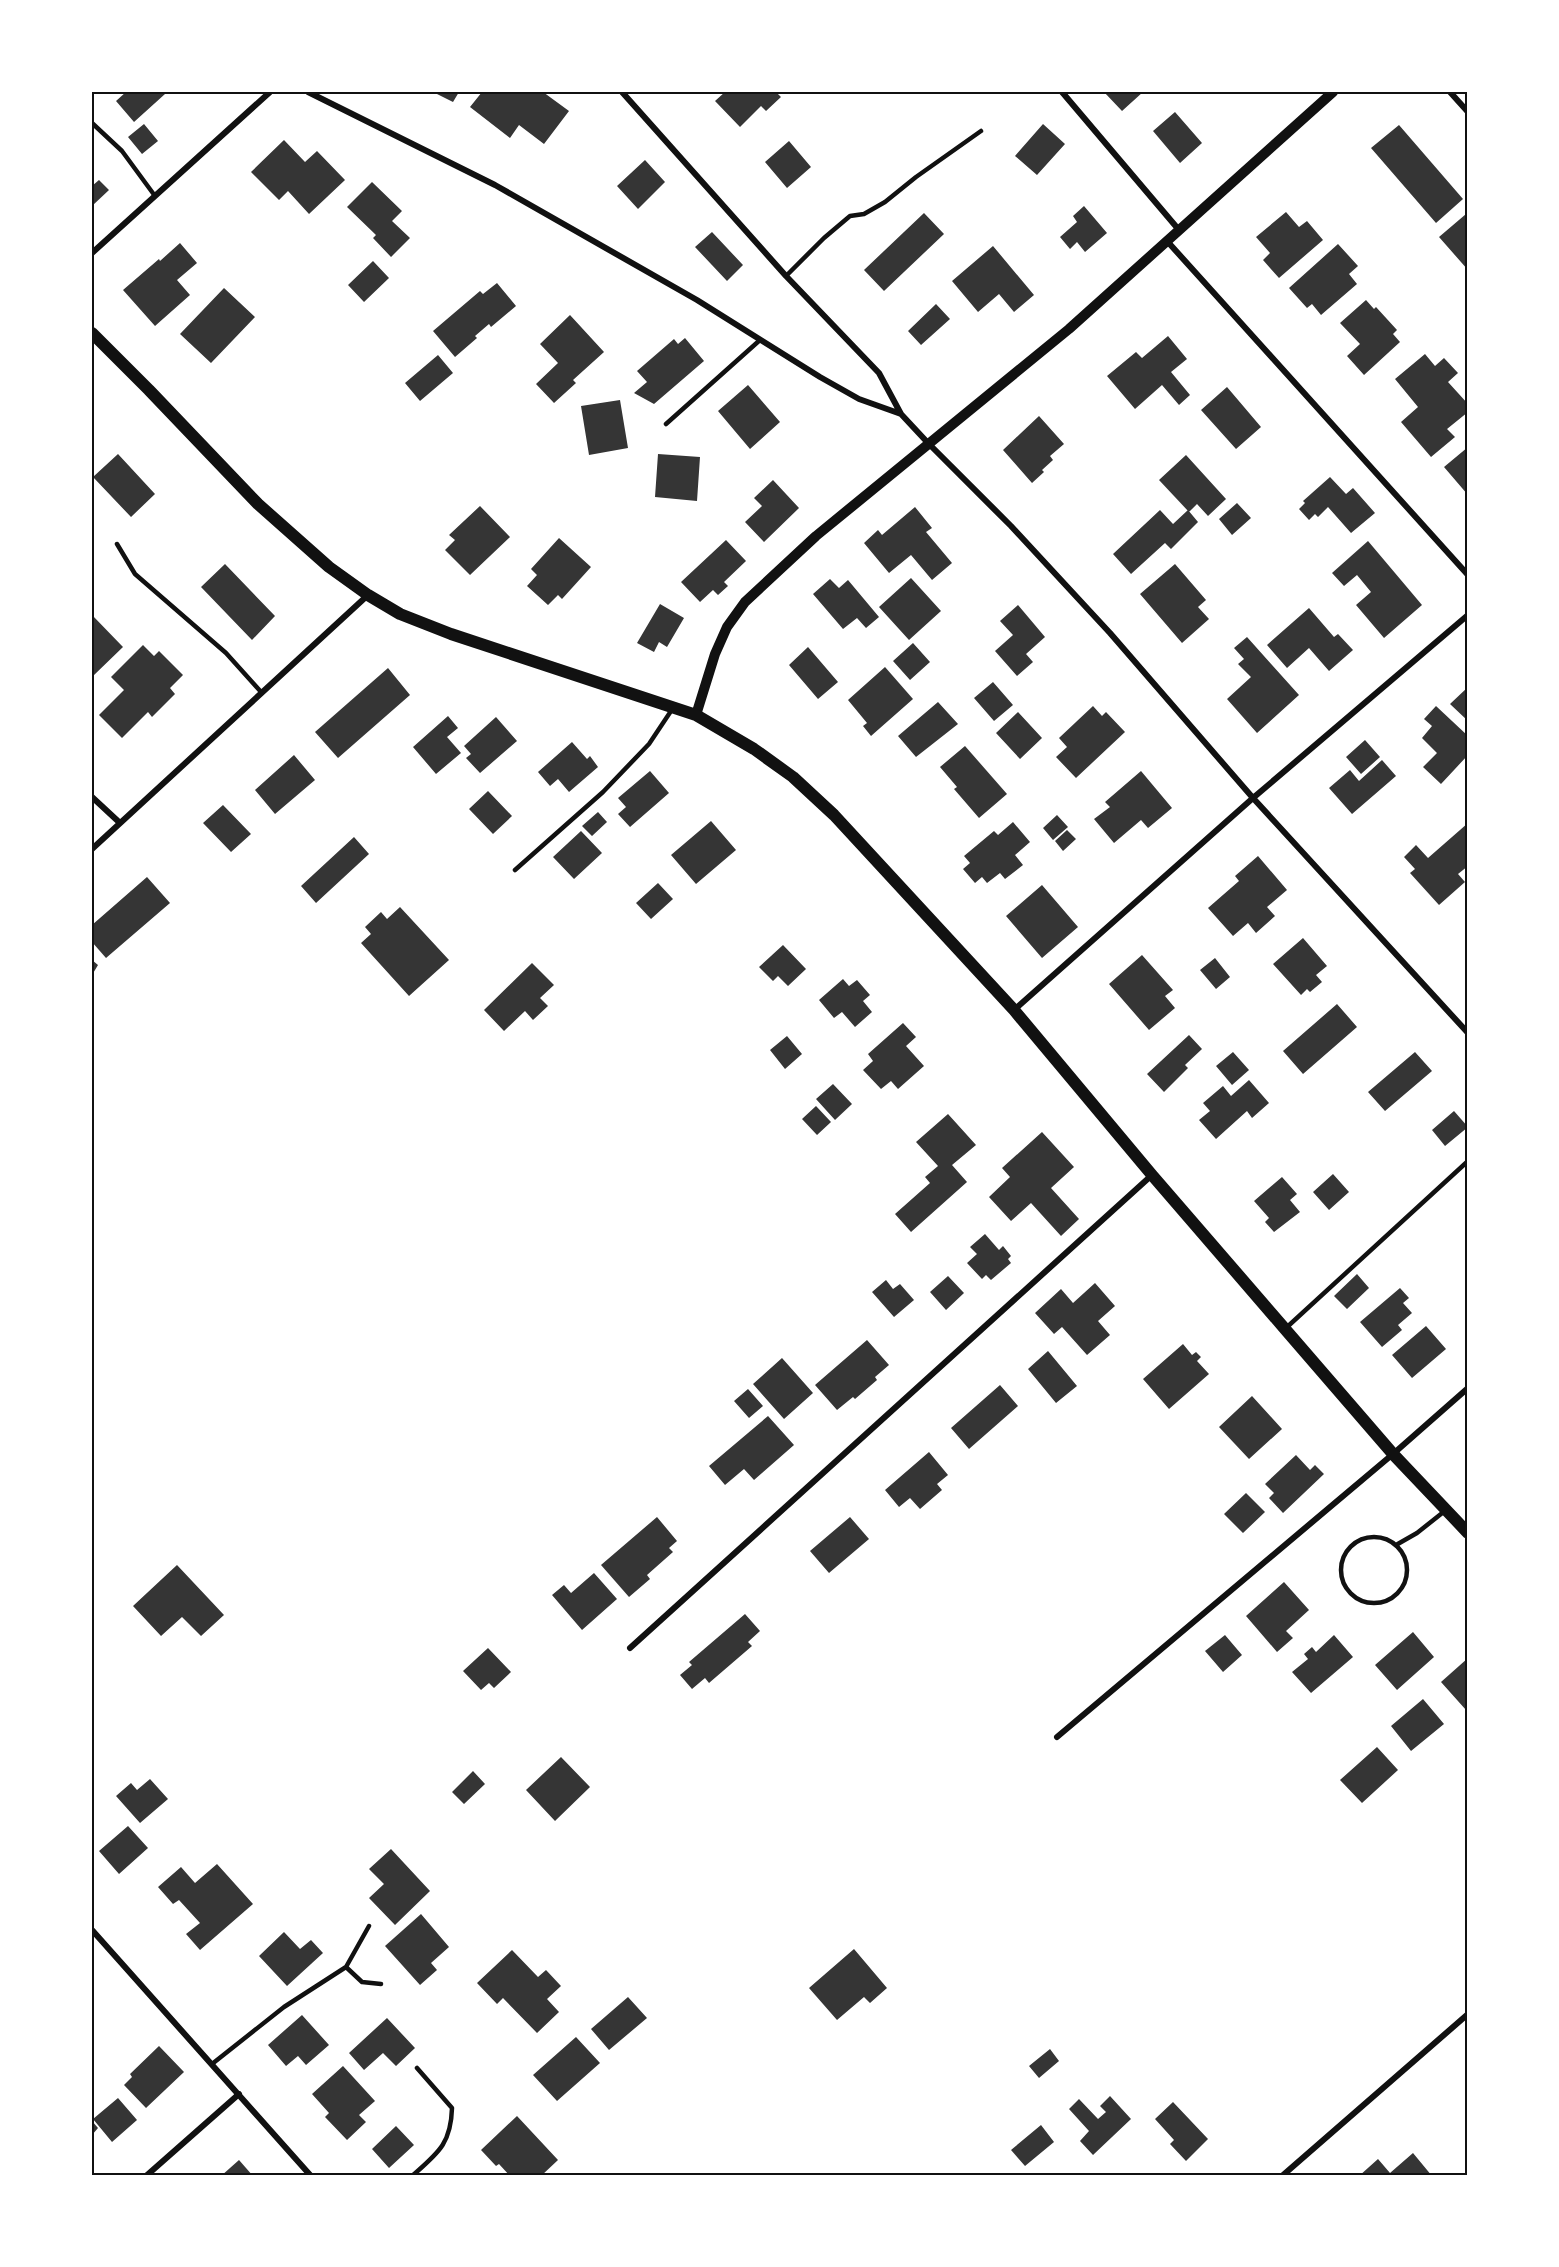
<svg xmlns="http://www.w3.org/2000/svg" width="1559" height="2267" font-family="'Playfair Display',serif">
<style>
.building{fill:#353535}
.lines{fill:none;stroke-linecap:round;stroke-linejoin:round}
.service{stroke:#111;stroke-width:4.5}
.minor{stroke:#111;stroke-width:6}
.tertiary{stroke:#111;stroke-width:10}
.secondary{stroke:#111;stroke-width:12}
.neatline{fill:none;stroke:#111;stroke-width:2}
</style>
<rect width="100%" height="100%" fill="#fff"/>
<path class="building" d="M126 92H163L165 94 134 122 116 101Z
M433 92H459L453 102Z
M482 92H543L569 111 544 144 519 125 510 138 470 107Z
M725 92H776L781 97 766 111 761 106 740 127 715 101Z
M1104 92H1143L1122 111Z
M1175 112 1202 143 1180 163 1153 131Z
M144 124 158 141 142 154 128 137Z
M1043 124 1065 144 1037 175 1015 156Z
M1399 125 1463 199 1436 223 1371 148Z
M284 140 305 162 317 151 345 180 309 214 288 191 279 200 251 172Z
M789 141 811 167 787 188 765 162Z
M645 160 665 182 638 209 617 186Z
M99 180 109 190 92 206V186Z
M372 182 402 211 392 221 410 238 391 257 373 238 376 235 347 207Z
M1084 206 1107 233 1085 252 1077 242 1070 249 1060 237 1077 222 1073 216Z
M1286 212 1299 227 1307 221 1323 240 1279 278 1263 260 1270 253 1256 237Z
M924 213 944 234 884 291 864 270Z
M1466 214 1468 216V270L1439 237Z
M712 232 743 265 727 281 695 247Z
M180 243 197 263 177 280 190 295 155 326 123 290 159 259 160 261Z
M1338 244 1358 266 1349 274 1357 284 1321 315 1312 304 1307 308 1289 288Z
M993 246 1034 295 1014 312 999 294 978 312 952 281Z
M373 261 389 278 364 302 348 285Z
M497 283 516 306 491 327 489 324 475 336 477 338 455 357 433 331 480 291 483 294Z
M224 288 255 317 211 363 180 334Z
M1366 300 1374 309 1376 307 1397 330 1393 334 1400 342 1364 375 1347 356 1360 344 1340 323Z
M936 304 950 319 921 345 908 331Z
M570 315 604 352 573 380 576 383 554 403 536 384 558 363 540 344Z
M1168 336 1187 359 1171 372 1190 395 1179 405 1162 385 1135 409 1107 376 1136 352 1142 358Z
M685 338 704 361 654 404 634 393 647 382 637 371 674 339 678 344Z
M1425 354 1435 366 1444 358 1458 373 1448 382 1468 404V412L1447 429 1455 437 1431 457 1401 422 1418 407 1395 379Z
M438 355 453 373 420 401 405 383Z
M748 385 780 422 750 449 718 411Z
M1227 387 1261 427 1236 449 1201 410Z
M620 400 628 448 589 455 581 406Z
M1039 416 1064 444 1050 456 1053 460 1042 470 1044 472 1032 483 1003 450Z
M1468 447V495L1444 467Z
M118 454 155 494 131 517 93 477Z
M658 454 700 457 697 501 655 497Z
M1186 455 1226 499 1208 516 1197 504 1189 512 1159 480Z
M1330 477 1346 494 1353 488 1375 513 1351 533 1328 507 1318 517 1315 514 1309 520 1299 509 1305 503 1303 501Z
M773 480 799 508 764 542 745 522 762 506 754 498Z
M1237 503 1251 518 1232 535 1219 519Z
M480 506 510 537 470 575 445 550 455 540 449 535Z
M915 507 932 528 926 532 952 563 932 580 911 555 889 573 864 543 878 530 882 535Z
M1160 510 1173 524 1188 510 1198 522 1171 549 1165 543 1131 574 1113 554Z
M559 538 591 567 562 599 558 595 548 605 527 586 537 575 531 569Z
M726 540 746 561 724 582 728 586 718 595 713 590 700 602 681 582Z
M1368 541 1422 605 1384 638 1356 605 1371 592 1357 575 1344 586 1332 573Z
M225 564 275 616 252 640 201 587Z
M1175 564 1206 600 1198 607 1209 619 1182 643 1140 594Z
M911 578 941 611 909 640 879 607Z
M830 579 839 588 848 580 879 617 866 628 857 618 843 629 813 594Z
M660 604 684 618 667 647 659 642 654 652 637 643Z
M1018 605 1045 637 1026 654 1033 662 1017 676 995 651 1013 635 1000 621Z
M1309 608 1334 637 1338 634 1353 650 1329 671 1309 648 1287 668 1267 645Z
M92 615 123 647 93 676 92 674Z
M1247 637 1299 695 1257 733 1227 699 1251 677 1238 664 1244 659 1234 648Z
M913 643 930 662 910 680 893 661Z
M143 645 154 656 159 651 183 675 170 688 175 694 152 717 148 712 122 738 99 715 124 690 111 677Z
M808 647 838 682 818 699 789 665Z
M885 667 913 699 871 736 863 726 867 723 848 700Z
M388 668 410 695 338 758 315 732Z
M993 682 1013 705 994 721 974 698Z
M1468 687V721L1450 704Z
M938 702 958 724 916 757 898 736Z
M1093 706 1102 716 1106 712 1125 732 1076 778 1056 757 1067 747 1059 738Z
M1436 706 1468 736V755L1441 784 1423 767 1437 753 1422 738 1432 726 1424 719Z
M1018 712 1042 738 1020 759 996 733Z
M448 716 458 728 447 737 461 753 436 774 413 747Z
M496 717 517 741 480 773 466 758 471 754 464 746Z
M1365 740 1380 757 1361 774 1346 757Z
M572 742 587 759 590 756 598 767 569 792 558 779 550 786 538 772Z
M965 746 1007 794 979 818 954 789 957 787 940 767Z
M294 755 315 780 275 814 255 790Z
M1382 760 1396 776 1352 814 1329 788 1350 770 1359 781Z
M650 771 669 793 630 827 618 814 626 807 618 798Z
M1141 771 1172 808 1148 828 1141 820 1114 843 1094 819 1110 807 1105 802Z
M488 791 512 816 493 834 469 809Z
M223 805 251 834 231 852 203 823Z
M598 812 607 822 592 836 582 826Z
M1057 815 1068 827 1053 840 1043 828Z
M711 821 736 850 696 884 671 855Z
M1013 822 1030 842 1015 855 1023 865 1005 879 1000 873 987 883 982 877 975 883 963 869 970 863 964 856 994 831 998 835Z
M1468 823V866L1458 874 1465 882 1439 905 1410 873 1415 869 1404 857 1416 845 1428 858Z
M1067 830 1076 839 1063 851 1055 841Z
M581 831 602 853 574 879 553 857Z
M354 837 369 854 316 903 301 886Z
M1258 856 1287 890 1267 907 1275 916 1256 933 1248 923 1233 936 1208 908 1239 881 1235 876Z
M147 877 170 903 106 958 92 942V925Z
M658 883 673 899 651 919 636 903Z
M1042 885 1078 927 1042 958 1006 916Z
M400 907 449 960 409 996 361 943 371 934 365 927 381 912 387 919Z
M1303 938 1327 966 1316 975 1322 982 1310 992 1307 989 1301 995 1273 964Z
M783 945 806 969 788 986 778 976 773 981 759 967Z
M1142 955 1173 990 1165 996 1175 1008 1149 1030 1109 984Z
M1215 958 1230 977 1216 989 1200 970Z
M92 960 98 965 92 975Z
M532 963 554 985 540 998 548 1006 533 1020 525 1011 504 1031 484 1010Z
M843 979 849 986 857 980 870 995 863 1001 872 1012 855 1027 842 1012 834 1018 819 1000Z
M1337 1004 1357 1027 1303 1074 1283 1051Z
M903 1023 916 1037 906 1046 924 1066 898 1089 891 1081 881 1089 863 1070 873 1061 868 1054Z
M1189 1035 1202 1049 1185 1065 1188 1068 1164 1092 1147 1074Z
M787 1036 802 1054 785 1069 770 1050Z
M1233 1052 1249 1070 1232 1085 1216 1066Z
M1415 1052 1432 1071 1385 1111 1368 1092Z
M1249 1080 1269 1103 1252 1118 1247 1111 1216 1139 1199 1120 1210 1111 1203 1103 1223 1086 1231 1096Z
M833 1084 852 1104 835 1120 816 1099Z
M816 1106 831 1122 817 1135 802 1119Z
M1454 1111 1468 1127 1445 1146 1432 1130Z
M948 1114 976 1145 952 1165 967 1182 911 1232 895 1214 930 1183 925 1177 938 1166 916 1142Z
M1042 1132 1074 1167 1051 1188 1079 1219 1061 1236 1031 1203 1011 1221 989 1197 1010 1177 1002 1168Z
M1333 1174 1349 1192 1329 1210 1313 1192Z
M1282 1177 1297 1194 1290 1200 1300 1212 1274 1232 1265 1222 1269 1218 1254 1201Z
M985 1234 999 1250 1003 1246 1011 1256 1008 1259 1011 1263 991 1280 986 1275 982 1279 967 1263 977 1254 970 1247Z
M1357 1274 1369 1288 1347 1309 1334 1296Z
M948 1276 964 1293 946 1310 930 1292Z
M886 1280 893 1289 900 1284 914 1300 894 1317 872 1292Z
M1095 1283 1115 1306 1098 1321 1110 1335 1087 1355 1062 1327 1054 1334 1035 1313 1061 1289 1073 1303Z
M1400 1288 1409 1298 1403 1303 1412 1313 1398 1325 1402 1330 1382 1347 1360 1322Z
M1426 1326 1446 1349 1412 1378 1392 1355Z
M867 1340 889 1365 875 1377 877 1380 855 1399 853 1397 837 1410 815 1385Z
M1183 1344 1192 1355 1196 1352 1201 1357 1197 1361 1209 1374 1169 1409 1143 1379Z
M1048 1351 1077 1386 1056 1403 1028 1369Z
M782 1358 813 1393 784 1419 753 1384Z
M1000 1385 1018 1406 969 1449 951 1428Z
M748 1389 763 1406 749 1418 734 1401Z
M1252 1396 1282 1429 1249 1459 1219 1427Z
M768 1416 794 1445 754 1480 744 1469 725 1485 709 1466Z
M929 1452 948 1475 937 1484 942 1490 920 1509 910 1498 899 1507 885 1490Z
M1296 1455 1310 1470 1315 1465 1324 1474 1283 1513 1269 1498 1274 1493 1265 1484Z
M1246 1493 1265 1512 1243 1533 1224 1514Z
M657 1517 677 1541 669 1548 673 1552 647 1575 650 1579 629 1597 601 1565Z
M850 1517 869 1539 829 1573 810 1551Z
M177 1565 224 1615 201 1636 182 1617 161 1636 133 1606Z
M594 1573 617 1599 582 1630 552 1595 564 1585 571 1593Z
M1284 1582 1309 1610 1286 1631 1293 1638 1277 1652 1246 1616Z
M745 1614 760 1631 748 1642 752 1646 709 1683 705 1678 692 1689 680 1675 692 1665 689 1662Z
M1413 1632 1434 1657 1397 1690 1375 1665Z
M1225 1635 1242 1655 1223 1672 1205 1651Z
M1334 1635 1353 1657 1311 1693 1292 1672 1308 1659 1304 1654 1312 1647 1316 1652Z
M488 1648 511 1672 494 1688 489 1683 481 1690 463 1671Z
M1468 1658V1709L1466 1710 1441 1682Z
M1423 1699 1444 1724 1411 1751 1391 1726Z
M1377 1747 1398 1770 1362 1803 1340 1780Z
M561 1757 590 1787 555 1821 526 1790Z
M473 1771 485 1784 464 1804 452 1792Z
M150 1779 168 1799 140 1823 116 1796 131 1783 137 1790Z
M128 1826 148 1848 119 1874 99 1851Z
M391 1849 430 1891 395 1925 369 1898 384 1884 369 1869Z
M217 1864 253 1904 200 1950 186 1934 200 1923 179 1900 173 1904 158 1887 181 1867 195 1883Z
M421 1914 449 1947 431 1963 437 1970 420 1985 385 1946Z
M284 1932 300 1949 311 1940 323 1953 287 1986 259 1956Z
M854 1949 887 1988 870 2003 864 1997 837 2020 809 1988Z
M512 1950 538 1977 546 1970 561 1986 547 1999 559 2012 537 2033 503 1998 497 2004 477 1983Z
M628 1997 647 2018 609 2050 591 2029Z
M302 2015 329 2045 306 2065 298 2056 286 2066 268 2045Z
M387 2018 415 2048 396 2066 383 2053 364 2070 349 2053Z
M576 2037 600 2063 557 2101 533 2075Z
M159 2046 184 2072 146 2108 124 2085 132 2077 130 2074Z
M1050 2049 1059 2061 1039 2078 1029 2066Z
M343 2066 375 2101 359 2115 366 2122 347 2140 325 2117 329 2113 312 2094Z
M1110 2096 1131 2119 1093 2155 1080 2141 1089 2131 1069 2109 1079 2099 1098 2119 1106 2112 1100 2106Z
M118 2098 137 2120 112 2142 93 2119Z
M1173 2102 1208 2139 1186 2161 1170 2144 1174 2140 1155 2119Z
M517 2116 558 2160 541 2176H510L499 2164 496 2166 481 2150Z
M92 2121 98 2128 92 2135Z
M1041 2125 1054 2142 1025 2166 1011 2150Z
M396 2126 414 2145 389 2168 372 2149Z
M1413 2153 1432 2176H1359L1378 2159 1390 2173Z
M239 2160 253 2176H221Z"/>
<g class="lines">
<path class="service" d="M92 123 122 151 155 196
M786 276 824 238 850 216 864 214 885 202 916 177 981 131
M666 424 760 340
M117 544 135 574 226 653 262 693
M515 870 603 792 649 744 673 708
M1286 1328 1468 1161
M1341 1570a33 33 0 1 1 66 0a33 33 0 1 1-66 0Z
M1396 1545 1417 1533 1446 1510
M346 1967 369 1926
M212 2064 284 2007 346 1967 362 1982 381 1984
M412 2176C438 2153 451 2144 452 2108L417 2068"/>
<path class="minor" d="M308 92 495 185 697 300 820 377 859 399 901 414
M622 92 786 276 879 373 901 414 928 443 1011 526 1110 633 1253 798 1468 1033
M1062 92 1179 230
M1450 92 1468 112
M1167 241 1468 575
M92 253 270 92
M92 797 120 823
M92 849 368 595
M1014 1010 1253 798 1468 615
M630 1648 1152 1175
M1057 1737 1393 1454 1468 1388
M92 1930 311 2176
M146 2176 239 2094
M1282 2176 1468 2014"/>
<path class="tertiary" d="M696 715 715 654 727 627 745 602 816 536 1069 329 1333 92"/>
<path class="secondary" d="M92 333 149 390 258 504 329 567 368 595 400 614 451 634 696 715 754 749 793 777 834 815 1014 1010 1152 1175 1285 1329 1393 1454 1468 1533"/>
</g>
<rect width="1559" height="2267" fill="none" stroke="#ffffff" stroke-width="186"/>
<rect x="93" y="93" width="1373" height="2081" class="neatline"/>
</svg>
